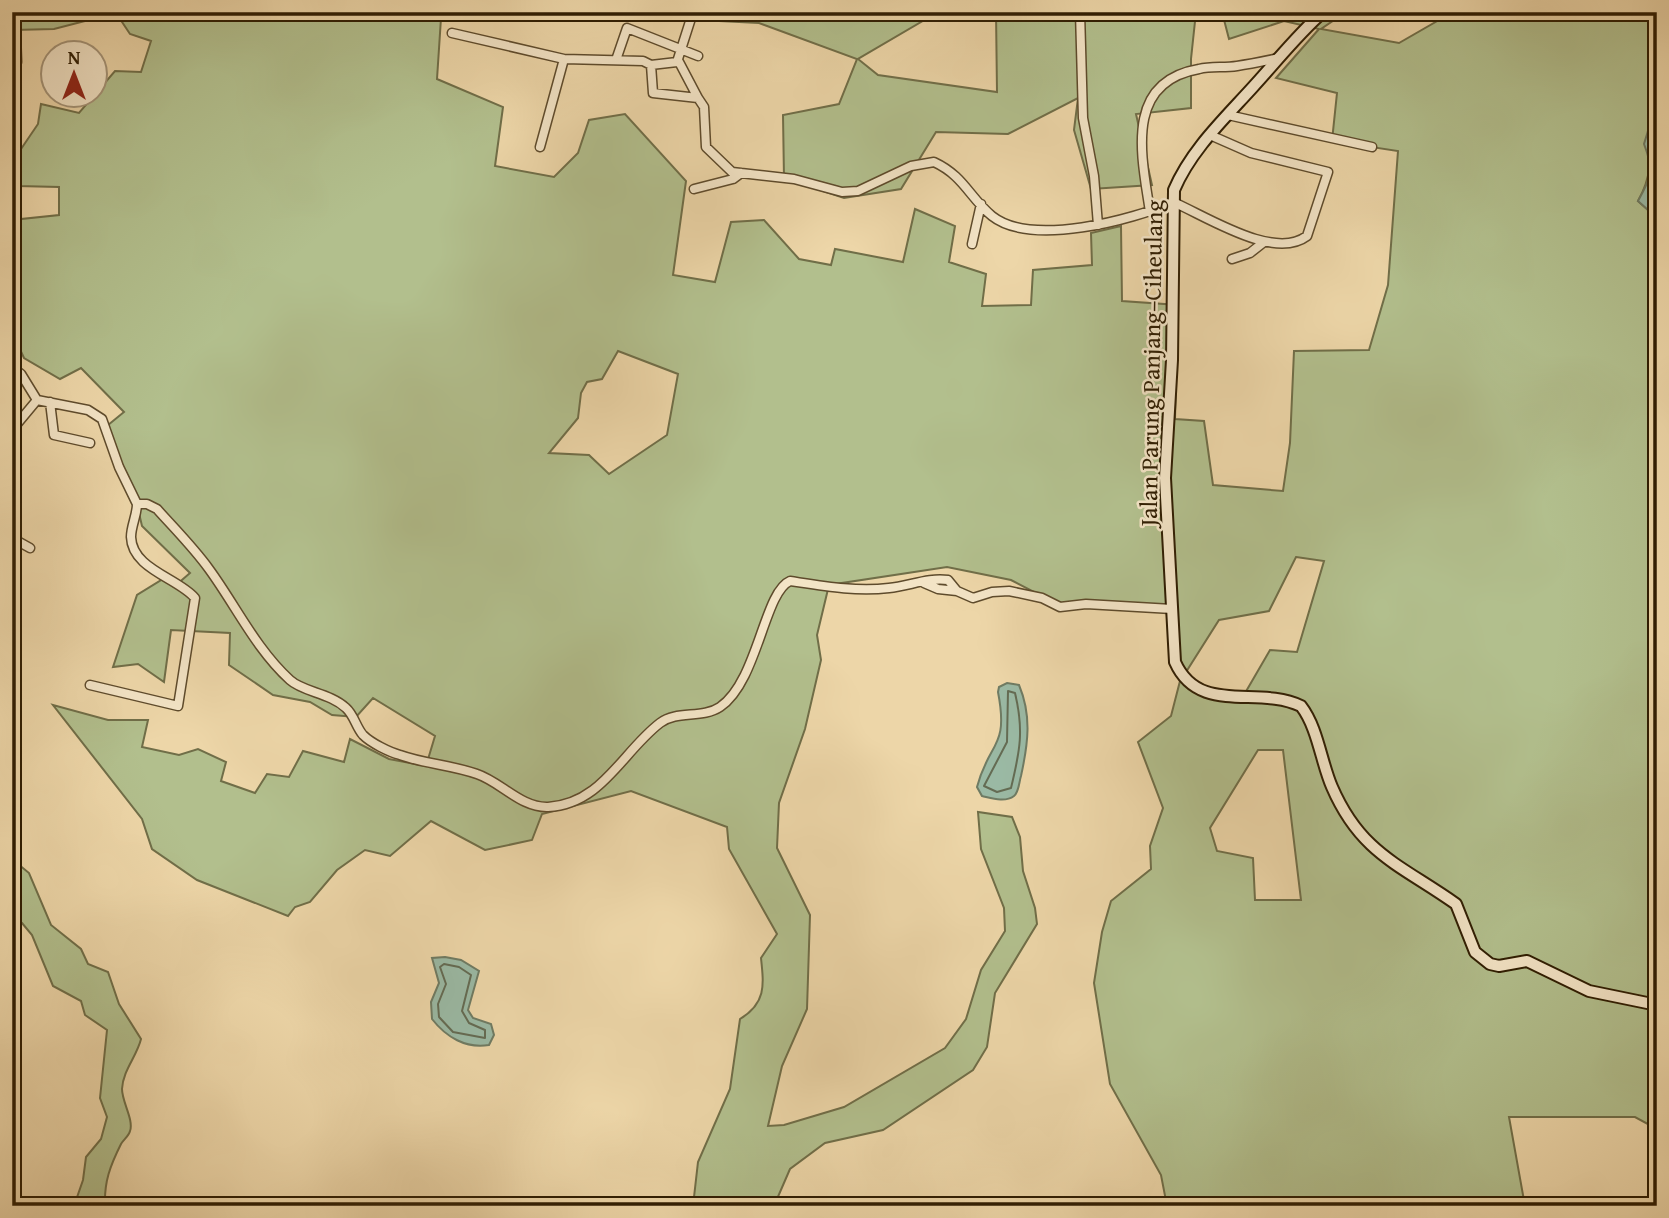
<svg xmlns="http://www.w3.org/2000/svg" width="1669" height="1218" font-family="'Gentium Book Plus',serif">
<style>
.green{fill:#b2bf8d;stroke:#706e48;stroke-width:2;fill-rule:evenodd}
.water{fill:#9ab9a4;stroke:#6f7b63;stroke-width:2}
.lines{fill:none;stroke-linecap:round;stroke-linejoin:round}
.shore{stroke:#646b53;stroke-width:2}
.street-casing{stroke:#5e4b2c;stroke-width:11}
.secondary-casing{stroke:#2f1d02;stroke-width:14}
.street{stroke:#f3e4c6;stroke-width:8}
.secondary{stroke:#f3e4c6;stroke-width:10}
.labels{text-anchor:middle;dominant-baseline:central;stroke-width:5;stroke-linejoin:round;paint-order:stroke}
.street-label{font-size:24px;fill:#2f1d02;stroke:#f3e4c6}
</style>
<rect width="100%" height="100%" fill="#edd6a8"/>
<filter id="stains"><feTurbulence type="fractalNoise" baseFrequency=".00286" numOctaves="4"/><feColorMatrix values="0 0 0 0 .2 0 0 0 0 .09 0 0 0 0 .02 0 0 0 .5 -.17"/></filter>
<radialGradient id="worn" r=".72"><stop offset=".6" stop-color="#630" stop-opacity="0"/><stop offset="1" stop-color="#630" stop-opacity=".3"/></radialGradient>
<path class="green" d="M12 12H468L467 18H441L437 79 503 107 495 166 554 177 578 153 589 120 625 114 686 181 673 275 715 282 731 222 764 220 799 259 831 265 835 249 903 262 915 209 955 226 949 262 986 274 982 306 1031 305 1033 270 1092 265 1091 233 1121 226 1122 301 1178 305 1175 419 1204 421 1213 485 1283 491 1290 443 1294 351 1369 350 1388 285 1398 151 1332 141 1337 93 1276 78 1319 29 1284 21 1229 39 1222 12H1346L1321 29 1399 43 1453 12H1657V131L1648 132C1651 159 1652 176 1638 201L1657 218V1129L1635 1117H1509L1525 1206H1167L1161 1175 1110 1084 1094 983 1102 932 1111 901 1151 869 1150 846 1163 808 1138 742 1171 716 1180 681 1173 657 1172 606 1057 604 1011 580 947 567 829 585 817 635 821 660 805 729 779 803 777 848 810 915 807 1009 782 1066 768 1126 784 1125 844 1107 945 1048 966 1019 981 970 1005 931 1004 908 981 849 978 812 1012 817 1020 837 1023 871 1035 908 1037 924 995 993 987 1047 973 1070 883 1130 825 1143 790 1169 774 1206H693L698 1162 730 1089 740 1019C766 1003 764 986 761 958L777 934 729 849 727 827 631 791 542 814 532 840 485 850 431 821 390 856 365 850 337 870 310 902 295 907 288 916 197 880 152 849 142 819 53 705 108 720H148L142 747 179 755 198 749 226 762 221 781 255 793 267 774 289 777 303 751 344 762 350 739 389 759 426 766 435 736 373 698 356 717 332 715 310 702 273 695 229 665 230 633 171 630 164 682 138 664 113 667 137 595 163 579 175 586 190 573 142 526 135 496 102 430 124 412 81 368 60 379 24 358 12 332 15 307 12 293V220L59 215V187L18 186 19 152 38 124 41 104 79 113 115 71 141 72 151 41 130 34 116 13 54 29 13 30 12 36ZM618 351 678 374 667 435 609 474 589 455 549 453 578 418 581 393 587 382 602 379ZM1296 557 1324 561 1297 652 1270 650 1241 700 1181 680 1219 620 1269 611ZM1258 750H1283L1301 900H1255L1253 858 1217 851 1210 828Z
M700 12H938L858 59 878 75 997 92 996 12H1196L1191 59V108L1136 114 1152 185 1091 189 1074 130 1078 98 1008 134 936 132 901 189 844 198 784 178 783 115 839 104 857 59 759 23 700 20Z
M12 859 29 873 51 925 81 949 88 964 108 972 119 1004 141 1039C137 1056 123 1070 122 1089 122 1102 134 1120 130 1131 129 1136 123 1140 121 1144 110 1166 104 1182 105 1206H74L83 1180 86 1157 101 1139 107 1117 100 1098 107 1030 85 1015 81 1001 53 986 32 935 22 923 16 922 12 933Z"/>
<path class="water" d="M1648 131H1657V218L1638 201C1652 176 1654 170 1644 144Z
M1007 683 1019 685C1032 716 1028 744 1021 776 1019 782 1019 792 1014 796 1005 803 991 798 982 796L977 787C989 741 1009 749 998 692L999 687Z
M445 957 461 960 479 971 468 1010 473 1018 491 1024 494 1035 489 1045C466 1049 446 1037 432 1019L431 1002 439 983 432 958Z"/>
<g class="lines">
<path class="shore" d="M1008 691 1015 693C1024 730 1020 751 1011 788L997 792 984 786 1007 742Z
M444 964 459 967 471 975 462 1011 469 1023 485 1030V1038L453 1032 439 1017 438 1004 446 984 440 967Z"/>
<g class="street-casing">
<path id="street" d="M1080 12 1083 118 1094 176 1098 225
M452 33 564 59 643 61 651 65 653 93 698 98 704 107 706 147 732 172 794 179 842 192 858 191 911 166 934 162C964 176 969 197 992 216 1031 247 1133 220 1173 202 1206 216 1274 261 1307 236L1328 172 1251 153 1210 135
M616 60 627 28 698 56
M678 60 698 98
M651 65 677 62 693 12
M12 72 17 62 16 34
M1228 115 1372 147
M540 147 564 59
M694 189 733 179 741 173
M1150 212C1142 158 1123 82 1199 69 1211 66 1224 68 1237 66 1251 64 1265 61 1279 58
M972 244 981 204
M1232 259 1250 253 1264 242
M12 367 21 374 37 400 88 410 102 419 119 467 137 504H147L157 509C174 528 194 548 209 569 236 606 256 649 290 680 303 692 330 693 346 708 354 715 356 727 363 735 371 743 389 752 400 755 425 764 452 765 477 774 501 782 521 808 548 807 602 804 622 752 660 723 677 710 702 719 720 707 758 681 764 592 790 581 823 586 856 592 889 588 909 586 929 577 948 580L957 591 973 598 992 592 1009 591 1042 598 1060 607 1086 604 1172 609
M50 402 54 435 90 443
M12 430 37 400
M12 538 30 548
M924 583 938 589 957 591
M90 685 178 706 195 598C178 578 132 569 131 537 131 526 137 515 137 504"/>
</g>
<g class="secondary-casing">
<path id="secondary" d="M1323 12C1297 35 1276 62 1253 87 1224 119 1191 150 1174 190L1172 360 1165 478 1175 662C1199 716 1258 685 1301 706 1318 728 1321 762 1332 787 1361 854 1401 865 1456 904L1475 952 1490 964 1499 966 1527 961 1589 991 1657 1005"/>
</g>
<use href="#street" class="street"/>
<use href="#secondary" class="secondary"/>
</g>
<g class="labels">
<g class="street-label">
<text transform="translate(1151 363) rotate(-89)">Jalan Parung Panjang–Ciheulang</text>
</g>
</g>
<rect width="1669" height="1218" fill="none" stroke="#edd6a8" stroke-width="42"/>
<rect x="14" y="14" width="1641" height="1190" fill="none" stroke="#2f1d02" stroke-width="3.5"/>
<rect x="21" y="21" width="1627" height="1176" fill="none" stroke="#2f1d02" stroke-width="2"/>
<g transform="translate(74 74)"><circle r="33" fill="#f3e4c6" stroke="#a59478" stroke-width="2"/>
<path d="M0-5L12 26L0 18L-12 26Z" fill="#8f2418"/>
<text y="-10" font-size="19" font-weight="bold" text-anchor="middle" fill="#2f1d02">N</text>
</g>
<rect width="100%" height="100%" filter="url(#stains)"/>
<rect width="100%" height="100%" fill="url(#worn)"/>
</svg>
